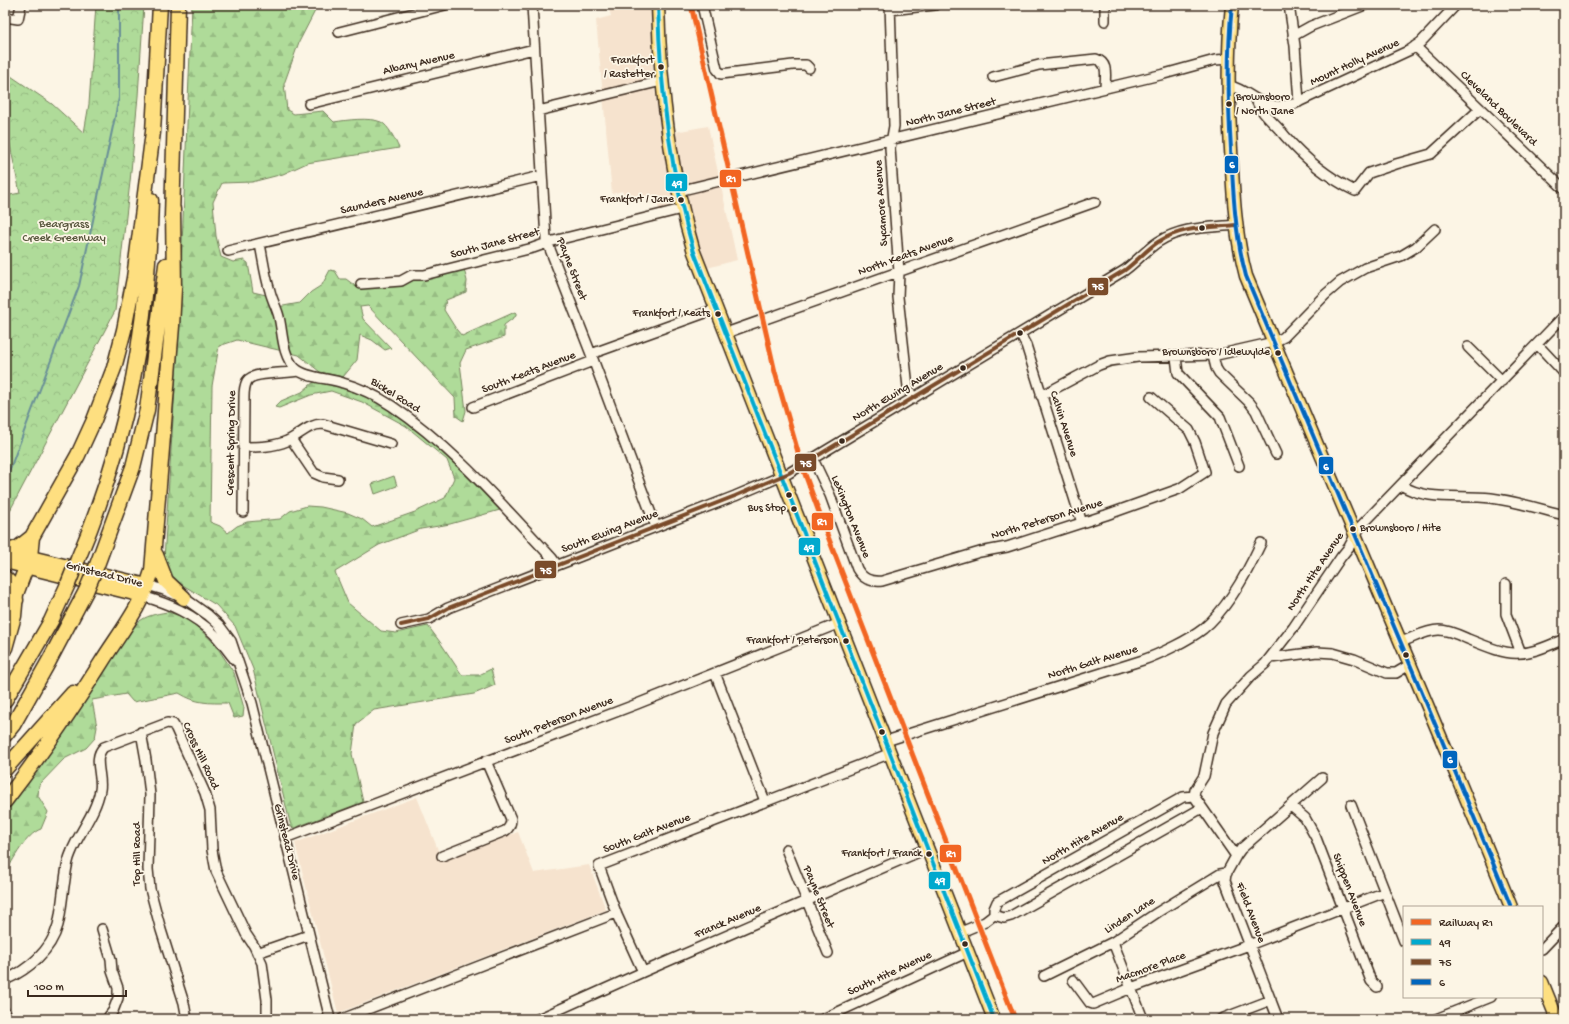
<svg xmlns="http://www.w3.org/2000/svg" width="1569" height="1024" font-family="'Gochi Hand',sans-serif">
<style>
.built{fill:#f6e3ce}
.forest{fill:url(#forest-firs);stroke:#75825c}
.park{fill:url(#park-crowns);stroke:#75825c}
.pitch{fill:#afdb99;stroke:#75825c}
.lines{fill:none;stroke-linecap:round;stroke-linejoin:round}
.stream{stroke:#698f97;stroke-width:2}
.minor-casing{stroke:#3b2a1e;stroke-width:12}
.major-casing{stroke:#3b2a1e;stroke-width:15}
.highway-casing{stroke:#3b2a1e;stroke-width:17}
.minor{stroke:#fcf5e5;stroke-width:9}
.major{stroke:#fedf80;stroke-width:12}
.highway{stroke:#fedf80;stroke-width:14}
.highway-bridge-casing{stroke:#3b2a1e;stroke-width:17;stroke-linecap:butt}
.highway-bridge{stroke:#fedf80;stroke-width:14}
.bus-1-casing{stroke:#fcf5e5;stroke-width:7}
.bus-2-casing{stroke:#fcf5e5;stroke-width:7}
.bus-3-casing{stroke:#fcf5e5;stroke-width:7}
.bus-1{stroke:#00a9ce;stroke-width:4}
.bus-2{stroke:#7a4b2a;stroke-width:4}
.bus-3{stroke:#0065bd;stroke-width:4}
.rail-1-casing{stroke:#fcf5e5;stroke-width:8}
.rail-1{stroke:#f26522;stroke-width:5}
.bus-dot{fill:#3b2a1e;stroke:#fcf5e5;stroke-width:1.5}
.labels{text-anchor:middle;dominant-baseline:central;stroke-width:3.5;stroke-linejoin:round;paint-order:stroke}
.bus-label{font-size:11px;fill:#3b2a1e;stroke:#fcf5e5;text-anchor:end}
.street-label{font-size:12px;fill:#3b2a1e;stroke:#fcf5e5}
.park-label{font-size:12px;fill:#58563d;stroke:#fcf5e5}
.line-badge{stroke:#fcf5e5;stroke-width:1.5}
.badge-label{font-size:11px;text-anchor:middle;font-weight:bold;fill:#fff}
</style>
<defs>
<pattern id="forest-firs" width="22" height="20" patternUnits="userSpaceOnUse"><rect width="22" height="20" fill="#afdb99"/><path d="M5 1l3.5 6h-7zM16 11l3.5 6h-7z" fill="#97bc83"/></pattern>
<pattern id="park-crowns" width="20" height="18" patternUnits="userSpaceOnUse"><rect width="20" height="18" fill="#afdb99"/><path d="M2 6a3 3 0 1 1 6 0M12 15a3 3 0 1 1 6 0" fill="none" stroke="#97bc83"/></pattern>
</defs>
<rect width="100%" height="100%" fill="#fcf5e5"/>
<filter id="ink" filterUnits="userSpaceOnUse"><feTurbulence type="fractalNoise" baseFrequency=".025" numOctaves="2"/><feDisplacementMap in="SourceGraphic" scale="8" xChannelSelector="R" yChannelSelector="G"/><feConvolveMatrix kernelMatrix="1 2 1 2 8 2 1 2 1" color-interpolation-filters="sRGB"/></filter>
<g filter="url(#ink)">
<path class="built" d="M608 5H651L653 76 660 125 674 200 672 205 659 209 655 195 650 197V195L626 202 622 191 612 194 596 20 611 16Z
M708 126 737 260 707 268 691 220 684 194 675 132Z
M417 797 442 860 518 832 534 873 589 865 606 910 338 1013 295 843Z"/>
<path class="forest" d="M192 5H309L315 11 299 42 284 84 287 110 294 114 323 111 334 122C347 120 369 117 381 122 389 126 395 140 399 148L307 163 283 174 252 182 222 183 213 202 216 236 221 257 233 262 244 260 248 263 253 292 266 295 272 308 300 303 311 292 322 285 330 270 335 271 340 279H346L354 285 381 286 464 269 467 281 466 292 446 300 444 310 456 329 462 336 515 312 516 313V316L504 325V337L466 350 460 363 466 411 463 421 456 416 455 398 368 306 360 307 363 319 391 348 385 350 372 340 360 335 357 360 343 377 320 372 299 355 237 340 219 346 212 386 210 522 220 526 228 533 237 526 247 522 280 519 290 511 307 506 321 507 348 513 362 519 372 527 415 512 445 498 454 478 447 460 406 426 362 402 331 391 311 395 279 408 275 407 281 401 302 392 315 381 343 385 387 407 419 429 457 462 500 510 450 524 421 529 379 545 335 572 348 603 381 631 396 633 428 626 440 642 462 675H479L491 669 495 685 474 694 374 710 356 724 352 754 363 802 294 828 291 827 253 669 235 626 216 605 181 584 170 576 164 559 178 341Z
M168 612 189 619 215 644 234 673 244 708 243 716 234 718 228 703C208 703 197 704 179 693L133 702 126 694 92 700 97 727 95 738 86 748 64 759 39 785 38 796 48 812 41 829C26 834 13 860 5 874V810L120 644C137 622 139 616 168 612Z"/>
<path class="park" d="M96 5H144L138 96 130 182 115 311 5 520V196L20 193 5 121V72L52 104 84 133 89 104Z"/>
<path class="pitch" d="M394 476 397 486 375 494 372 484Z"/>
<g class="lines">
<path class="stream" d="M5 482 79 286 119 98V5"/>
<g class="minor-casing">
<path id="minor" d="M532 5 546 239 591 354 656 527
M702 5 717 69 721 74 793 65H806L809 68
M890 5 894 126 890 148 899 272 898 297 908 387 913 399
M1289 5 1295 46 1299 102
M890 10 935 5
M5 17 18 19 21 5
M1105 21V5
M339 32 445 5
M1293 36 1311 26 1365 5
M1415 46 1564 189
M993 77 1039 65 1096 59C1109 63 1105 76 1105 88
M1228 85C1257 93 1258 112 1294 104L1410 50 1421 42 1456 5
M1256 100C1262 115 1275 123 1285 136 1305 159 1327 177 1355 191L1369 173 1396 164 1431 154 1480 109
M309 104 534 49
M538 111 662 81
M678 191 1164 74 1215 60 1229 59
M260 244C263 259 265 276 270 291 272 300 277 308 279 317 283 334 282 355 295 368 305 378 329 378 343 383 361 388 377 396 392 406 453 447 502 505 552 558L557 565
M228 251 541 176
M361 284 401 281 412 275H424L472 263 533 248 553 241 682 209
M726 333 1095 202
M1020 334 1026 345 1082 523
M1537 344 1564 373
M1468 347 1502 381
M591 354 716 309
M1213 356 1216 368 1219 373 1250 403 1256 411 1276 454
M1176 357 1178 373 1220 417 1239 466
M1041 396 1099 365 1110 361 1138 357 1217 355 1274 342 1284 337 1325 295 1340 282 1365 268 1401 256 1416 247 1435 229
M473 407 593 361
M291 439 314 473 323 477 338 479
M243 447C258 447 273 447 287 441 300 435 308 424 323 424L391 444
M813 459 830 495 857 569C863 579 870 582 882 581L980 552 1007 547 1106 515 1179 489 1205 472 1195 442 1189 430 1151 397
M1401 485C1427 502 1461 494 1491 498 1516 501 1540 509 1564 515
M243 512 244 397C244 392 245 385 247 381 253 371 287 374 299 371
M1506 584V614L1521 653
M147 585 164 590 184 598 208 615 219 625 231 641 252 703 330 1019
M142 596C170 604 193 614 214 634 222 642 228 652 236 661
M401 625 429 619 448 608 735 496 789 473 1125 270C1137 261 1146 250 1158 242 1182 226 1209 228 1236 225
M1401 642C1413 638 1426 630 1439 630 1449 630 1459 635 1468 639 1512 657 1520 659 1564 639
M1270 658 1317 652 1333 653 1354 659 1387 673H1396L1411 664
M715 673 765 801
M141 732 146 760 150 795 148 869 150 889 161 930 184 1003 187 1019
M886 741 1143 660C1160 654 1189 640 1203 629 1227 609 1248 571 1261 543
M1194 796 1183 797 997 902 994 909V915L1004 918 1011 916 1202 808
M1351 805 1404 941
M1291 806 1305 818 1316 838 1371 981 1377 987
M285 838 637 704 840 623
M786 849 828 953
M442 856 505 831C510 828 511 824 511 819L486 761
M1236 856 1241 849 1322 778
M102 929 111 959 112 971 118 988V998L113 1011 109 1016 110 1019
M961 932 985 922 994 915
M1113 942 1143 1019
M1542 949 1564 926
M257 953 309 935
M643 972 617 915 599 866 891 753
M1044 976 1113 942 1158 912 1220 874 1227 873
M5 980C28 970 51 951 58 925 61 913 62 899 64 886 66 875 66 864 71 853 79 832 96 813 100 790 103 776 92 758 104 747L167 723 173 724 176 729 205 793 210 810 212 850 216 871 246 934 254 946 262 963 267 1000V1019
M1073 980 1090 1003 1093 1004 1131 988 1249 945 1385 892
M5 1012 8 1019
M342 1019 616 913
M538 1019 643 972 928 848
M823 1019 968 952
M1221 1019 1271 1000
M1278 1019 1225 881 1226 874 1236 856 1194 796 1195 790 1204 776 1213 733 1226 704 1251 676 1265 664 1293 628 1341 557 1349 547 1360 527 1564 316
M1436 1019 1491 997"/>
</g>
<g class="major-casing">
<path id="major" d="M658 5C660 88 670 172 694 252L994 1019
M1232 5C1227 53 1228 101 1231 149 1233 192 1235 235 1246 276 1334 487 1425 696 1511 907
M6 551 147 585
M5 562 142 596
M1542 982 1557 1019"/>
</g>
<g class="highway-casing">
<path id="highway" d="M172 218 178 5
M8 551 18 548 32 537
M156 555 166 581 184 598
M78 559C128 441 148 328 151 200
M97 565 133 467 147 410 166 265
M5 578 9 582 16 600
M5 648 14 616 16 594 30 557 32 537 78 455 94 420 114 368 124 330 134 278 153 132 160 5
M5 700 51 621 68 584
M5 735 13 725 49 661 86 591
M5 769 73 693
M5 801C39 757 71 711 101 663 121 631 141 608 152 571L172 326 174 289 173 209"/>
</g>
<use href="#minor" class="minor"/>
<use href="#major" class="major"/>
<use href="#highway" class="highway"/>
<g class="highway-bridge-casing">
<path id="highway-bridge" d="M68 584 78 559
M86 591 97 565"/>
</g>
<use href="#highway-bridge" class="highway-bridge"/>
<g class="bus-1-casing">
<path id="bus-1" d="M658 5C660 88 670 172 694 252L994 1019"/>
</g>
<g class="bus-2-casing">
<path id="bus-2" d="M401 625 429 619 448 608 735 496 789 473 1125 270C1137 261 1146 250 1158 242 1182 226 1209 228 1236 225"/>
</g>
<g class="bus-3-casing">
<path id="bus-3" d="M1232 5C1227 53 1228 101 1231 149 1233 192 1235 235 1246 276 1334 487 1425 696 1511 907"/>
</g>
<use href="#bus-1" class="bus-1"/>
<use href="#bus-2" class="bus-2"/>
<use href="#bus-3" class="bus-3"/>
<g class="rail-1-casing">
<path id="rail-1" d="M691 5 775 372 802 466 827 534 1015 1019"/>
</g>
<use href="#rail-1" class="rail-1"/>
</g>
</g>
<g class="bus-dot">
<circle cx="661" cy="67" r="3.5"/>
<circle cx="1229" cy="104" r="3.5"/>
<circle cx="681" cy="200" r="3.5"/>
<circle cx="1202" cy="228" r="3.5"/>
<circle cx="718" cy="314" r="3.5"/>
<circle cx="1020" cy="333" r="3.5"/>
<circle cx="1278" cy="353" r="3.5"/>
<circle cx="963" cy="368" r="3.5"/>
<circle cx="842" cy="441" r="3.5"/>
<circle cx="789" cy="495" r="3.5"/>
<circle cx="794" cy="509" r="3.5"/>
<circle cx="1353" cy="529" r="3.5"/>
<circle cx="846" cy="641" r="3.5"/>
<circle cx="1406" cy="655" r="3.5"/>
<circle cx="882" cy="732" r="3.5"/>
<circle cx="929" cy="854" r="3.5"/>
<circle cx="965" cy="944" r="3.5"/>
</g>
<g class="labels">
<g class="bus-label">
<text x="654" y="61">Frankfort<tspan x="654" dy="14">/ Rastetter</tspan></text>
<text x="1236" y="98" text-anchor="start">Brownsboro<tspan x="1236" dy="14">/ North Jane</tspan></text>
<text x="674" y="200">Frankfort / Jane</text>
<text x="710" y="314">Frankfort / Keats</text>
<text x="1270" y="353">Brownsboro / Idlewylde</text>
<text x="786" y="509">Bus Stop</text>
<text x="1360" y="529" text-anchor="start">Brownsboro / Hite</text>
<text x="838" y="641">Frankfort / Peterson</text>
<text x="922" y="854">Frankfort / Franck</text>
</g>
<g class="street-label">
<text transform="translate(1355 63) rotate(-25)">Mount Holly Avenue</text>
<text transform="translate(419 64) rotate(-13)">Albany Avenue</text>
<text transform="translate(1498 109) rotate(44)">Cleveland Boulevard</text>
<text transform="translate(951 113) rotate(-14)">North Jane Street</text>
<text transform="translate(382 202) rotate(-13)">Saunders Avenue</text>
<text transform="translate(882 203) rotate(-94)">Sycamore Avenue</text>
<text transform="translate(495 244) rotate(-15)">South Jane Street</text>
<text transform="translate(906 256) rotate(-20)">North Keats Avenue</text>
<text transform="translate(571 269) rotate(69)">Payne Street</text>
<text transform="translate(529 373) rotate(-21)">South Keats Avenue</text>
<text transform="translate(898 393) rotate(-31)">North Ewing Avenue</text>
<text transform="translate(395 396) rotate(32)">Bickel Road</text>
<text transform="translate(1063 424) rotate(72)">Calvin Avenue</text>
<text transform="translate(232 443) rotate(-89)">Crescent Spring Drive</text>
<text transform="translate(850 517) rotate(68)">Lexington Avenue</text>
<text transform="translate(1047 520) rotate(-17)">North Peterson Avenue</text>
<text transform="translate(610 532) rotate(-21)">South Ewing Avenue</text>
<text transform="translate(1316 572) rotate(-56)">North Hite Avenue</text>
<text transform="translate(104 575) rotate(14)">Grinstead Drive</text>
<text transform="translate(1093 663) rotate(-17)">North Galt Avenue</text>
<text transform="translate(559 721) rotate(-21)">South Peterson Avenue</text>
<text transform="translate(200 756) rotate(65)">Cross Hill Road</text>
<text transform="translate(647 834) rotate(-21)">South Galt Avenue</text>
<text transform="translate(1083 840) rotate(-30)">North Hite Avenue</text>
<text transform="translate(286 842) rotate(76)">Grinstead Drive</text>
<text transform="translate(138 854) rotate(-90)">Top Hill Road</text>
<text transform="translate(1349 890) rotate(69)">Shippen Avenue</text>
<text transform="translate(818 897) rotate(68)">Payne Street</text>
<text transform="translate(1250 913) rotate(69)">Field Avenue</text>
<text transform="translate(1130 916) rotate(-33)">Linden Lane</text>
<text transform="translate(728 922) rotate(-23)">Franck Avenue</text>
<text transform="translate(1151 968) rotate(-20)">Macmore Place</text>
<text transform="translate(890 974) rotate(-25)">South Hite Avenue</text>
</g>
<g class="park-label">
<text x="64" y="225">Beargrass<tspan x="64" dy="14">Creek Greenway</tspan></text>
</g>
</g>
<g class="line-badge">
<rect x="1224" y="155" width="15" height="19" rx="4" fill="#0065bd"/>
<rect x="719" y="169" width="23" height="19" rx="4" fill="#f26522"/>
<rect x="665" y="173" width="23" height="19" rx="4" fill="#00a9ce"/>
<rect x="1087" y="277" width="22" height="19" rx="4" fill="#7a4b2a"/>
<rect x="794" y="453" width="23" height="19" rx="4" fill="#7a4b2a"/>
<rect x="1318" y="456" width="16" height="19" rx="4" fill="#0065bd"/>
<rect x="811" y="512" width="23" height="19" rx="4" fill="#f26522"/>
<rect x="798" y="537" width="23" height="19" rx="4" fill="#00a9ce"/>
<rect x="534" y="560" width="23" height="19" rx="4" fill="#7a4b2a"/>
<rect x="1442" y="750" width="16" height="19" rx="4" fill="#0065bd"/>
<rect x="939" y="844" width="23" height="19" rx="4" fill="#f26522"/>
<rect x="928" y="871" width="23" height="19" rx="4" fill="#00a9ce"/>
</g>
<g class="badge-label">
<text x="1232" y="168">6</text>
<text x="731" y="182">R1</text>
<text x="677" y="187">49</text>
<text x="1098" y="290">75</text>
<text x="806" y="467">75</text>
<text x="1326" y="470">6</text>
<text x="822" y="525">R1</text>
<text x="809" y="551">49</text>
<text x="546" y="574">75</text>
<text x="1450" y="763">6</text>
<text x="951" y="857">R1</text>
<text x="940" y="884">49</text>
</g>
<rect width="1569" height="1024" fill="none" stroke="#fcf5e5" stroke-width="20"/>
<rect x="10" y="10" width="1549" height="1004" fill="none" stroke="#3b2a1e" stroke-width="1.5" filter="url(#ink)"/>
<rect x="1403" y="906" width="140" height="92" fill="#fcf5e5" stroke="#afa495"/>
<rect x="1411" y="919" width="20" height="6" fill="#f26522" stroke="#afa495"/>
<text x="1439" y="926" font-size="12" fill="#3b2a1e">Railway R1</text>
<rect x="1411" y="939" width="20" height="6" fill="#00a9ce" stroke="#afa495"/>
<text x="1439" y="946" font-size="12" fill="#3b2a1e">49</text>
<rect x="1411" y="959" width="20" height="6" fill="#7a4b2a" stroke="#afa495"/>
<text x="1439" y="966" font-size="12" fill="#3b2a1e">75</text>
<rect x="1411" y="979" width="20" height="6" fill="#0065bd" stroke="#afa495"/>
<text x="1439" y="986" font-size="12" fill="#3b2a1e">6</text>
<path d="M28 990v6h98v-6" fill="none" stroke="#3b2a1e" stroke-width="2"/>
<text x="34" y="990" font-size="12" fill="#3b2a1e" stroke="#fcf5e5" stroke-width="3" paint-order="stroke">100 m</text>
</svg>
